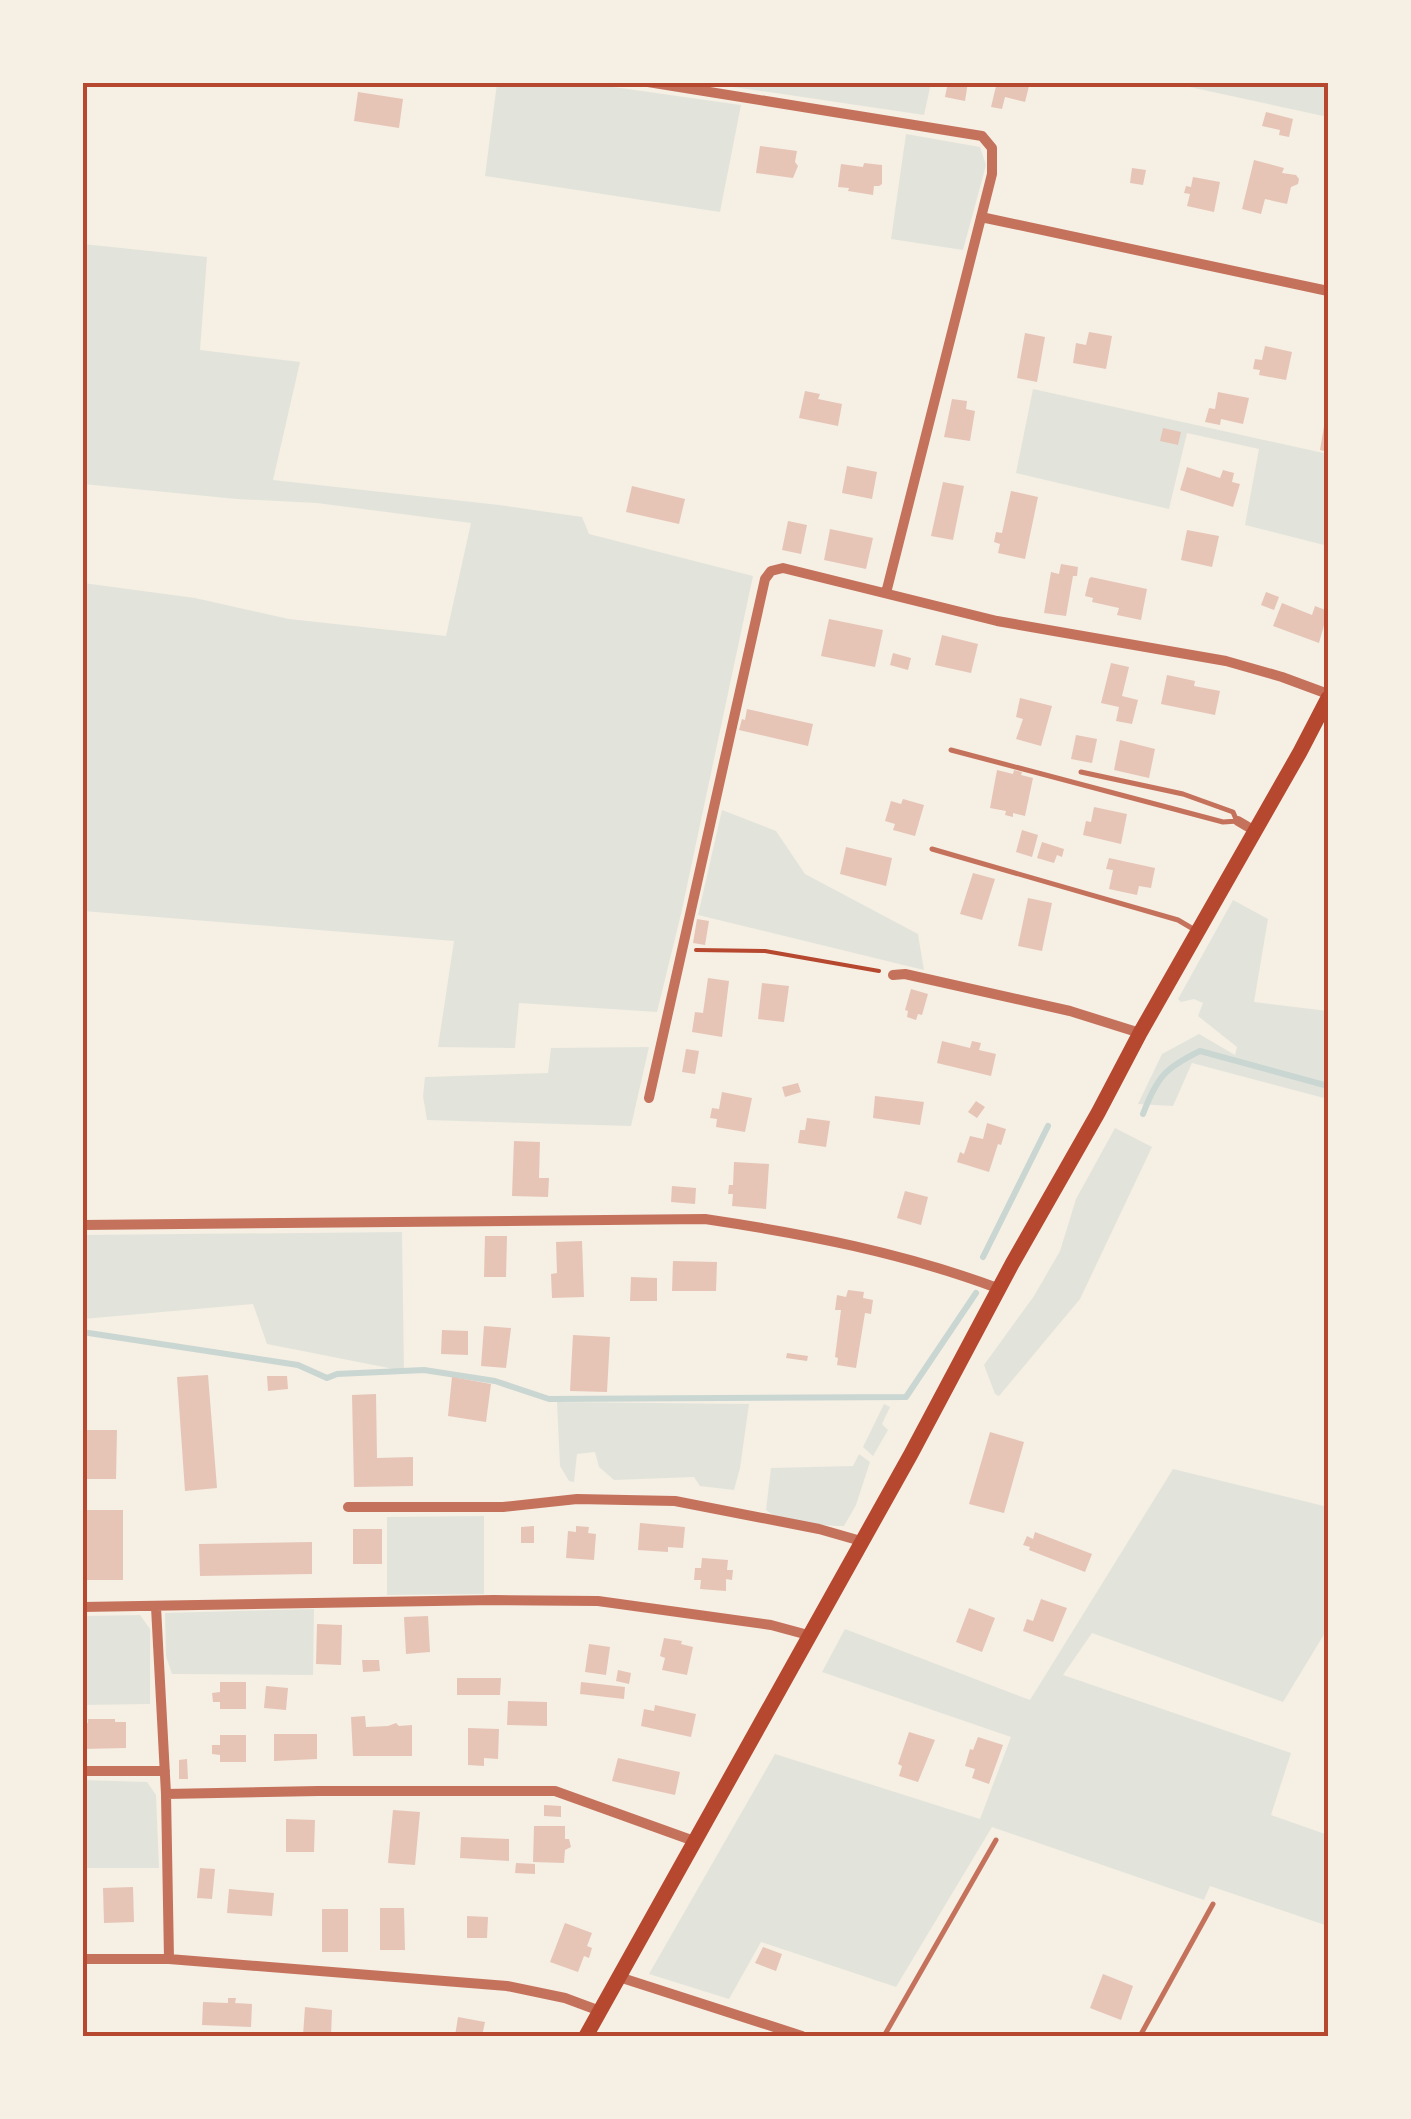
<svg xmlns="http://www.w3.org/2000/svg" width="1411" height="2119" font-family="'Work Sans',sans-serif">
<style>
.green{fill:#e2e4dc}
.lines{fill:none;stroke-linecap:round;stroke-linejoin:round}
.stream{stroke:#c9d6d2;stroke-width:6}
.building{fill:#e6c5b7}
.path{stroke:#b5482f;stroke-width:4}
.service{stroke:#c5725c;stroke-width:5}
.minor{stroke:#c5725c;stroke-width:10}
.primary{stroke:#b5482f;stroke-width:15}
.neatline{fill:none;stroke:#b5482f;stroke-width:4}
</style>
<rect width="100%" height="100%" fill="#f6efe4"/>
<path class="green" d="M497 83H585L741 105 720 212 485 176Z
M707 83 931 82V83L924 115Z
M1171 83H1328V117Z
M906 134 980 147 986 165 963 250 891 239Z
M83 244 207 257 200 350 300 362 273 480 499 505 582 517 589 534 753 576 681 914 657 1012 519 1003 515 1048 438 1047 454 941 83 911V583L195 598 289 619 446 636 471 523 317 503 237 499 83 484Z
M1033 389 1328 454V546L1245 525 1259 449 1187 433 1169 509 1016 473Z
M722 810 776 831 805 874 918 934 924 970 698 915Z
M1233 900 1268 919 1254 1002 1328 1011V1099L1192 1063 1173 1106 1138 1104 1162 1054 1199 1034 1235 1055 1237 1047 1198 1016 1203 1003 1194 999 1181 1002 1178 999Z
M649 1047 631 1126 427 1120 423 1096 425 1077 548 1073 551 1048Z
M1115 1128 1152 1147 1080 1299 999 1396 995 1394 984 1365 1034 1296 1060 1251 1076 1199Z
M402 1232 404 1371 267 1344 253 1304 83 1319V1235Z
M557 1402 749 1404 740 1468 734 1490 700 1486 694 1477 614 1480 599 1467 595 1452 577 1454 574 1482 569 1481 560 1466Z
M884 1404 890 1407 882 1424 888 1430 873 1456 863 1447Z
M859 1454 870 1462 856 1505 844 1526C824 1526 780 1523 766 1510L771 1468 853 1466Z
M1173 1469 1328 1507V1628L1283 1702 1092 1633 1063 1675 1291 1753 1271 1815 1328 1835V1926L1210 1886 1204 1900 992 1827 896 1987 761 1942 729 1999 649 1974 775 1754 980 1819 1011 1737 822 1672 845 1629 1030 1700Z
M484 1516V1594L387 1595V1517Z
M314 1609 313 1675 172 1674 166 1656 165 1613Z
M140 1615 150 1629V1704L83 1705V1616Z
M83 1780 147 1782 156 1795 159 1868H83Z"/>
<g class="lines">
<path class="stream" d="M1143 1114C1157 1077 1165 1068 1200 1051L1328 1086
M983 1257 1048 1126
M82 1332 298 1365 327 1378 337 1374 424 1370 495 1381 549 1399 906 1397 976 1293"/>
</g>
<path class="building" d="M948 82H968L965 101 945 97Z
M997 82H1030L1025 102 1005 97 1002 109 991 107Z
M358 92 403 99 399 128 354 121Z
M1266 112 1293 119 1289 137 1279 135 1280 130 1262 126Z
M760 146 797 151 795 162 798 166 793 178 756 173Z
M1254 160 1284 168 1282 173 1296 175 1299 179 1298 184 1291 187 1287 204 1265 199 1261 214 1242 209Z
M864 163 882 165V184L879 186H874L873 195 848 191 849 188 838 187 841 164 863 167Z
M1132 168 1146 170 1143 185 1130 183Z
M1193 177 1220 182 1214 212 1187 206 1190 194 1184 193 1186 186 1191 187Z
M1089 332 1112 336 1106 369 1073 363 1076 343 1086 345Z
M1025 333 1045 337 1037 382 1017 378Z
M1265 346 1292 352 1286 380 1259 375 1260 370 1253 369 1255 359 1262 360Z
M805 391 820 394 818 399 842 404 838 426 799 418Z
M1218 392 1249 398 1243 424 1221 419 1220 425 1205 422 1209 408 1215 409Z
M952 399 967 401 966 409 975 411 970 441 944 437Z
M1324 426 1328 427V452L1320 450Z
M1163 428 1181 432 1178 445 1160 441Z
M847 466 877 472 872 499 842 493Z
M1187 467 1220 478 1223 470 1234 473 1232 482 1240 484 1233 507 1180 490Z
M943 482 964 486 953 540 931 536Z
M632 486 685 499 679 524 626 512Z
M1011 491 1038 497 1025 559 998 553 1000 544 994 542 996 532 1002 533Z
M788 521 807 525 801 554 782 550Z
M830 529 873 538 866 569 824 560Z
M1187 530 1219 536 1212 567 1181 560Z
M1061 564 1078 567 1077 576H1073L1066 616 1044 613 1051 572 1059 574Z
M1091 577 1147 589 1141 620 1117 615 1119 608 1092 602 1093 598 1085 596 1089 579Z
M1266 592 1279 597 1274 610 1261 605Z
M1282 603 1312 615 1315 606 1328 611 1319 643 1273 626Z
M829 619 883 630 875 667 821 656Z
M942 635 978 644 971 673 935 665Z
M893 653 911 658 908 670 890 665Z
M1111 663 1129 667 1122 696 1138 700 1132 724 1116 721 1119 707 1101 703Z
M1167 675 1195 681 1194 686 1220 691 1215 715 1161 704Z
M1020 698 1052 706 1041 746 1016 739 1023 719 1016 717Z
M747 709 813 724 808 746 739 730 742 719 745 720Z
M1076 735 1097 739 1092 763 1071 759Z
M1120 740 1155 749 1149 778 1114 770Z
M997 770 1013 774 1014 770 1022 772 1021 775 1033 778 1025 816 1013 813V817L1005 815 1006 811 990 808Z
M903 799 924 805 915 836 893 830 895 824 885 821 891 801 901 804Z
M1094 807 1127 814 1121 844 1083 835 1086 821 1091 822Z
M1022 830 1038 835 1032 857 1016 852Z
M1042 842 1064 849 1062 857 1057 855 1054 863 1037 858Z
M846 847 892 858 886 886 840 874Z
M1109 858 1155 868 1151 888 1139 886 1137 895 1109 889 1113 870 1106 869Z
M973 873 995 879 982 920 960 914Z
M1028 898 1052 903 1042 951 1018 946Z
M697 919 709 921 705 945 693 943Z
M708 978 729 981 722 1037 692 1032 695 1012 703 1013Z
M762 983 789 986 784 1022 758 1019Z
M911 989 928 994 922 1015 918 1014 916 1020 907 1017 908 1011 905 1010Z
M942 1041 970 1048 972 1041 981 1043 979 1050 996 1054 991 1076 937 1063Z
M686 1049 699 1051 695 1074 682 1072Z
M798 1083 801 1092 785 1097 782 1087Z
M722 1092 752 1098 745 1132 716 1127 717 1119 710 1118 712 1108 719 1109Z
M875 1096 924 1102 920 1125 873 1118Z
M976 1101 985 1107 977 1118 968 1112Z
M807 1118 830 1121 826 1147 798 1143 800 1130H805Z
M987 1123 1006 1129 1001 1145 998 1144 989 1172 957 1162 960 1152 964 1154 970 1136 983 1139Z
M514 1141 540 1142 539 1178H549L548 1197 512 1196Z
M734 1162 769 1164 766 1209 732 1206 733 1194H728L729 1185H733Z
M672 1186 696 1188 695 1204 671 1202Z
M905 1191 928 1197 921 1225 897 1218Z
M485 1236H507L506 1277H484Z
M582 1241 584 1297 552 1298 551 1274 557 1273 556 1242Z
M673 1261 717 1262 716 1291H672Z
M631 1277 657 1278V1301H630Z
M848 1290 864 1292 863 1298 873 1300 871 1314 865 1313 856 1368 837 1365 838 1358 835 1357 841 1310H835L837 1295 846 1297Z
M484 1326 511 1328 506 1368 481 1366Z
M442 1330 468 1331V1355L441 1354Z
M573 1335 610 1337 607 1392 570 1391Z
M787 1353 808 1356 807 1361 786 1358Z
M208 1375 217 1488 185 1491 177 1377Z
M267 1376H287L288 1389 268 1391Z
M452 1377 491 1384 486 1422 448 1416Z
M376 1394 377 1458 413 1457V1486L354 1487 352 1395Z
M82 1430H117L116 1479H82Z
M990 1432 1024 1442 1004 1513 969 1504Z
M86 1510H123V1580H82V1524H86Z
M640 1523 685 1527 683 1548 668 1547V1552L638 1550Z
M534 1526V1543H521V1527Z
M576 1526 589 1527 588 1533 596 1534 594 1560 566 1558 568 1531 576 1532Z
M353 1529H382V1564H353Z
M1035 1532 1092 1554 1085 1572 1029 1550 1030 1547 1023 1545 1027 1536 1033 1539Z
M312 1542V1574L200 1576 199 1544Z
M702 1558 728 1560 727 1570H733L732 1580 726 1579V1591L700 1589 701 1580H694L695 1568H701Z
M1041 1599 1067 1608 1053 1642 1023 1631 1027 1619 1033 1621Z
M969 1608 995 1618 982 1652 956 1642Z
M428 1616 430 1652 406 1654 404 1617Z
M317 1624 342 1625 341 1665 316 1664Z
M664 1638 682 1641 681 1644 693 1647 687 1675 662 1670 665 1658 660 1656Z
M589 1644 610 1647 606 1675 585 1672Z
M362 1660H379L380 1671 363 1672Z
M618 1670 631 1673 629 1684 616 1681Z
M457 1678H501L500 1695H457Z
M220 1682H246V1709H220V1702H213L212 1693 220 1692Z
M581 1682 625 1687 624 1699 580 1694Z
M266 1686 288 1688 286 1710 264 1708Z
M508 1701 547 1702V1726L507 1725Z
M655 1705 696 1714 691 1737 641 1726 644 1709 654 1711Z
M365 1716 366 1727 388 1726 396 1723 399 1726 412 1725V1756H353L351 1717Z
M88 1719H115V1722H126V1748L82 1749V1722L88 1723Z
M468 1728 499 1729 498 1759 484 1758V1766L468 1765Z
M909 1732 935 1740 918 1782 899 1776 902 1766 898 1764Z
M274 1734H317V1759L274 1761Z
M220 1735H246V1762H220V1755L212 1754V1745H220Z
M978 1737 1003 1745 989 1784 972 1778 975 1769 965 1766 970 1749 973 1750Z
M618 1758 680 1772 675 1795 612 1781Z
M187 1759 188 1779H179V1760Z
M544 1805 561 1806V1817L544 1816Z
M393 1810 420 1812 415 1865 388 1863Z
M286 1819 315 1820 314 1852H286Z
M534 1826H565V1839H569L571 1847 565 1850 564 1863 533 1862Z
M461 1837 509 1839V1861L460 1858Z
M516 1863 535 1864V1874L515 1873Z
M200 1868 215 1869 212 1899 197 1898Z
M133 1887 134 1922 104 1923 103 1888Z
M229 1889 274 1893 272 1916 227 1913Z
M380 1908H404L405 1950H380Z
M322 1909H348V1952H322Z
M467 1916 488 1917 487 1938H467Z
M565 1923 592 1933 587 1946 592 1948 589 1958 584 1956 578 1972 550 1962Z
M763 1947 782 1954 776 1971 755 1963Z
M1103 1974 1133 1986 1121 2020 1090 2008Z
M228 1998H236L235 2003 252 2004 251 2027 202 2025 203 2002 228 2003Z
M305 2007 332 2010 331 2036H303Z
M458 2017 485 2022 482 2036H455Z"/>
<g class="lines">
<path class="path" d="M696 950 765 951 879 971"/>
<path class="service" d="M951 750 1223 822 1238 821
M1081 772 1183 794 1233 812 1236 819
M932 849 1178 920 1195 930
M884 2036 996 1840
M1140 2036 1213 1904"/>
<path class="minor" d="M648 82 982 136 992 148V174L886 593
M981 217 1328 291
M1238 821 1255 831
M893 975 905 974 1070 1011 1140 1033
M649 1098 765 579 771 571 783 568 997 621 1226 661 1282 677 1328 694
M82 1225 705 1219C806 1234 904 1253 1000 1289
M348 1507H503L577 1499 675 1501 819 1529 861 1541
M82 1607 494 1600 598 1601 771 1625 808 1635
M156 1607 166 1794 169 1959
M82 1771H165
M166 1794 318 1791H555L694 1841
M82 1959H169L507 1986 565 1998 600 2011
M619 1977 802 2036"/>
<path class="primary" d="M586 2036 911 1454 1012 1264 1098 1113 1140 1033 1300 752 1328 698"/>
</g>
<rect width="1411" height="2119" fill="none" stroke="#f6efe4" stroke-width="170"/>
<rect x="85" y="85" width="1241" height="1949" class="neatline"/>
</svg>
